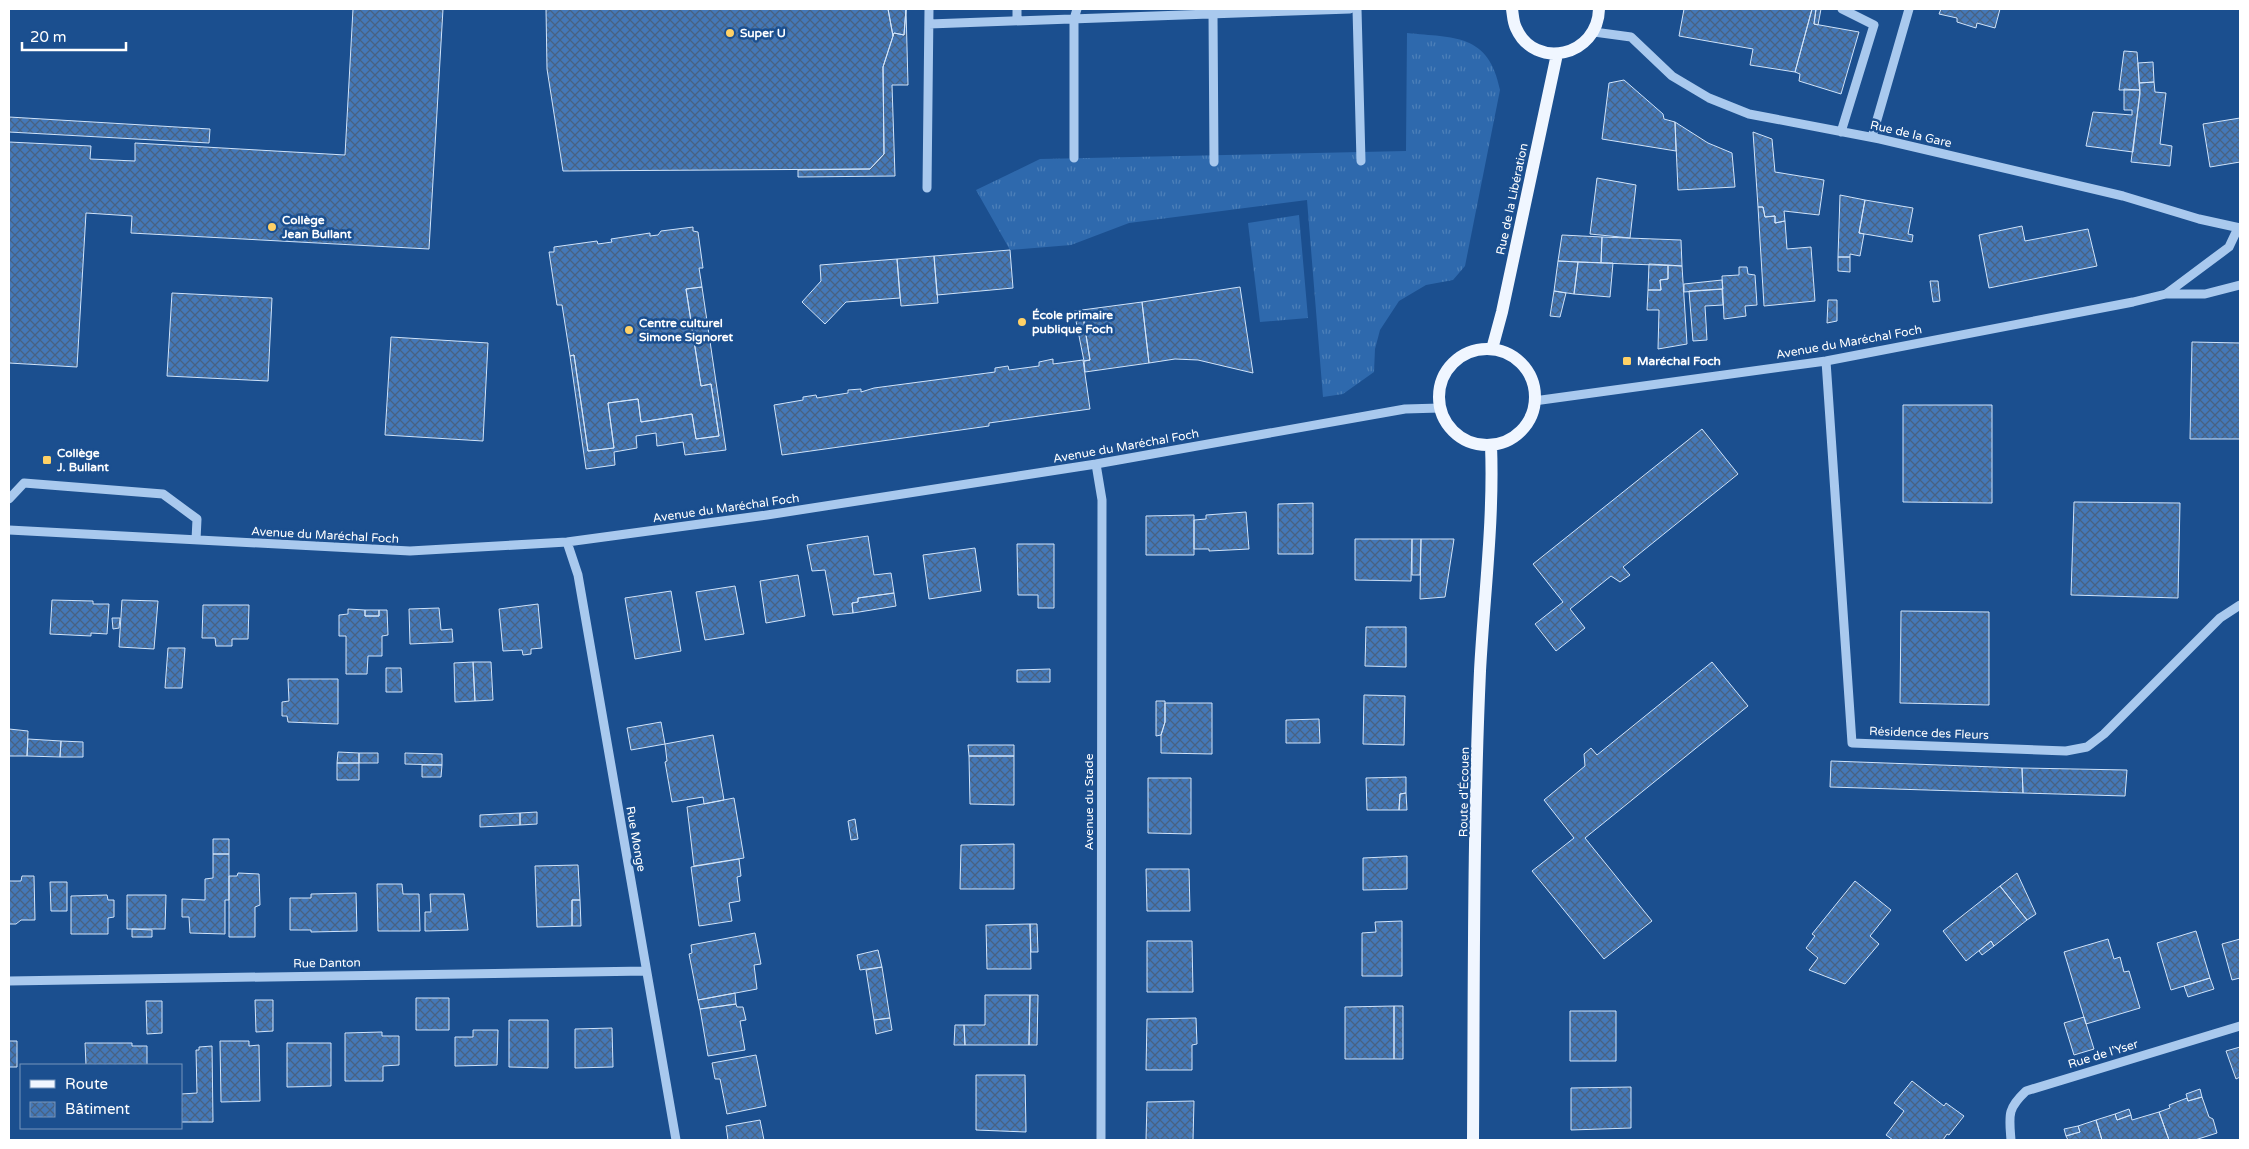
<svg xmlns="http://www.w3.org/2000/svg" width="2249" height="1149" font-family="'Varela Round',sans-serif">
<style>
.grass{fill:url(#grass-tufts)}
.building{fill:url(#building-cross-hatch);stroke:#cfe3fa}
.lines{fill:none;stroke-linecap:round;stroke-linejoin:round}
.minor{stroke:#a9c9ee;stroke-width:9}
.major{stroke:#f0f6ff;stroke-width:12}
.poi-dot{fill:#ffd166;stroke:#1b4f8f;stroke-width:2}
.labels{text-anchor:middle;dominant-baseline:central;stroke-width:5;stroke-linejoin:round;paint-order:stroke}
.poi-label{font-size:12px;font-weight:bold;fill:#fff;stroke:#1b4f8f;text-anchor:start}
.street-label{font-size:12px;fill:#fff;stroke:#1b4f8f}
</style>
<defs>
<pattern id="grass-tufts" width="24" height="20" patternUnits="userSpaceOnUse" patternTransform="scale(1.25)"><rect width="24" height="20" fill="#2e69ad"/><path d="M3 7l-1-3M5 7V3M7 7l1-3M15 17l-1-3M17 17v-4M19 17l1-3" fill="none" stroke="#4d80b9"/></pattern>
<pattern id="building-cross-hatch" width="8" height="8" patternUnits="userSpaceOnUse" patternTransform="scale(1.25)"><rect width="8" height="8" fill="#4478b7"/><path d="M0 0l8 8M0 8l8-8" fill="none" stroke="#486282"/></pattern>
</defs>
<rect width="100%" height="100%" fill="#1b4f8f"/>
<path class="grass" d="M1407 33C1454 38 1489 33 1500 90L1465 266 1453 280 1426 285 1399 301 1380 330 1375 349 1374 372 1343 394 1323 397 1307 200 1129 223 1071 245 1010 250 976 190 1040 159 1406 151Z
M1299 215 1308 318 1260 322 1248 223Z"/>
<path class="building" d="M353 9H443L429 249 131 233 132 216 86 213 77 367 9 363V142L91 146 90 159 135 161V143L345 155Z
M546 9H888L893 36 883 67 884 154 870 169 563 171 547 69Z
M888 9H906L904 35 894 33 893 36Z
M906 9 908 85H892L895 176 798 177V170L870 169 884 154 883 67 894 33 904 35Z
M1684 9H1812L1795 72 1750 65 1753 49 1679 36Z
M1812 9H1816L1814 24 1859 32 1841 94 1799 81 1800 74 1795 72Z
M1816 9H1821L1818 25 1814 24Z
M1941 9H2000L1995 28 1977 23 1976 28 1957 22V18L1939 14Z
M2124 51 2137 52 2140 90H2119Z
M2153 62 2154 82 2139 83 2138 63Z
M1624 80 1663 114 1664 119 1675 122 1676 151 1602 139 1609 83Z
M2154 82 2155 92 2166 93 2160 144 2172 146 2170 166 2131 162 2140 94 2139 83Z
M2124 89 2140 90 2133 152 2086 146 2093 112 2132 115V110H2124Z
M9 117 210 129 209 143 9 132Z
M2240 118V162L2210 167 2203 124Z
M1675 122 1708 143 1732 153 1735 187 1678 190Z
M1753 132 1772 139 1775 172 1824 180 1819 215 1784 211 1785 221 1775 223V216L1765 217 1763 207H1758Z
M1597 178 1636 185 1630 238 1590 234Z
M1840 195 1865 200 1859 233 1864 234 1860 256 1850 254V257H1838Z
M1865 200 1913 208 1908 234 1913 235 1912 242 1859 233Z
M1758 207H1763L1765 217 1775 216V223L1785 221 1787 249 1811 247 1815 301 1764 306Z
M2022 226 2025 241 2088 229 2097 266 1989 288 1979 235Z
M693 227V231L698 232 703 268H699L702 287 686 289 701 386 711 384 719 436 696 439 692 414 641 422 638 399 608 403 614 448 588 451 574 355 570 356 562 305H557L549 252H554V247L597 241 598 244 612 242 611 239 650 233V236L658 235 661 231Z
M1562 235 1602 237 1601 263 1558 261Z
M1602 237 1681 240 1682 266 1601 263Z
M1010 250 1013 288 937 295 934 256Z
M934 256 938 303 901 306 897 259Z
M1838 257H1850V272L1838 271Z
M897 259 900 298 846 302 825 324 802 302 821 281 820 265Z
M1558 261 1578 262 1574 294 1554 291Z
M1578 262 1613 263 1610 297 1574 294Z
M1649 264 1668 265V279L1660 280 1661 290H1648Z
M1668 265 1682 266 1687 344 1658 349 1659 310H1647L1648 290H1661L1660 280 1668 279Z
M1739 267H1747L1748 274 1755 275 1757 305 1745 306 1746 316 1724 319 1722 276 1739 275Z
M1722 280 1723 289 1684 292V284Z
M1930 281H1938L1940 301 1933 302Z
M702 287 726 450 685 455 683 442 657 446 656 433 636 436 637 448 614 452 615 465 586 469 570 356 574 355 588 451 614 448 608 403 638 399 641 422 692 414 696 439 719 436 711 384 701 386 686 289Z
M1240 287 1253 373 1198 360 1175 359 1149 363 1142 302Z
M1722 289 1723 305 1705 306 1707 340 1693 341 1689 291Z
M1554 291 1566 293 1560 317 1550 316Z
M172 293 272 298 268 381 167 376Z
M1828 300H1837V321L1827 323Z
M1142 302 1149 363 1085 372 1084 361 1090 360 1082 310Z
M1082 310 1090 360 1084 361 1074 311Z
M391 337 488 343 483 441 385 435Z
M2192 342 2240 343V439H2190Z
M1053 359V364L1083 360 1090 409 989 423V426L782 455 774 405 803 400V397L816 395 817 398 848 393V390L861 389V392L874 388 995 372V368L1008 366 1009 370 1039 366V362Z
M1903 405H1992V503L1903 502Z
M1702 429 1738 474 1623 567 1630 575 1620 582 1611 576 1570 609 1585 628 1556 651 1535 624 1563 602 1533 564Z
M2074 502 2180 503 2178 598 2071 595Z
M1313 503V554H1278V504Z
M1246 512 1249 549 1209 551V549H1194V520L1206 519V515Z
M1194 515V555H1146V516Z
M868 536 874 575 891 573 894 593 858 598V602L852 603 853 613 833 615 825 570 812 571 807 545Z
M1355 539H1412L1411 581 1355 580Z
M1412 539H1421L1420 575H1412Z
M1421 539H1454L1445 597 1420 599Z
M1017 544H1054V608H1038V595H1018Z
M975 548 981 591 929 599 923 555Z
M798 575 805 616 766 623 760 581Z
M735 586 744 634 705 640 696 592Z
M671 591 681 651 635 659 625 598Z
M894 593 896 606 853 613 852 603 858 602V598Z
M52 600 93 601V604H109L107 634 91 633V636L50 634Z
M122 600 158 601 154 649 119 647Z
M538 604 542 648 531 649V654L523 655 522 650 503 651 499 609Z
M203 605H249L248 639H232V646H216L215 638H202Z
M439 608 441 630 452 629 453 642 410 644 409 609Z
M348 609 365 610V616H379V610H387L388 635 382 636V656H368L367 674H346V636H339V615L348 614Z
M365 610H379V616H365Z
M1901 611 1989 612V705L1900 703Z
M112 618H120L119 628 113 629Z
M1366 627H1406V667L1365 666Z
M168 648H185L182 688H165Z
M473 662H491L493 700 475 701Z
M473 662 475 701 455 702 454 663Z
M1712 662 1748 706 1585 838 1652 921 1604 959 1532 871 1574 838 1544 800 1585 766 1584 754 1591 748 1597 755Z
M386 668H401L402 692H386Z
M1050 669V682H1017V670Z
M288 679H338V724L288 722 287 716H282V702L289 701Z
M1364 695 1405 696 1404 745 1363 744Z
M1156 701H1165V722L1161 735 1156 736Z
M1165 703H1212V754L1161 753V735L1165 722Z
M1319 719 1320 743H1286V720Z
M661 722 665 744 631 750 627 728Z
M9 729 28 731 27 756H9Z
M713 735 724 800 704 804 703 797 672 802 665 762 667 761 665 744Z
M28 739 61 741 60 757 27 756Z
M61 741 83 742V757H60Z
M968 745H1014V756H969Z
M338 752 359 753V763H337Z
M359 753H378V763H359Z
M405 753 442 754V765L405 764Z
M969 756H1014V805L970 804Z
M1831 761 2022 768 2023 793 1830 787Z
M337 763H359V780H337Z
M422 765H442L441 777H422Z
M2022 768 2127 770 2125 796 2023 793Z
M1406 777V793L1400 794 1399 810H1367L1366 778Z
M1148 778H1191V834L1148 833Z
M1406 793 1407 810H1399L1400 794Z
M734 798 744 858 694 866 687 807Z
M537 812V824L520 825V813Z
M520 813V825L480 827V815Z
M855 819 858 839 851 840 848 821Z
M213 839H229V854H213Z
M1014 844V889H960L961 845Z
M213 854H229V900H225V934L190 933 189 917H182V899L205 900V879L213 878Z
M1407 856V889L1363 890V858Z
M739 859 741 876 737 877 740 901 729 903 732 921 699 926 691 867Z
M578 865 580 900H572V926L537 927 535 866Z
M1146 869H1189L1190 911H1147Z
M238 873 259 874 260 905 255 907V937H229V876H237Z
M2017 873 2036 914 2027 920 2000 886Z
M22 876H34L35 920H21L16 924H9V881H21Z
M1855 881 1891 910 1870 936 1879 944 1845 984 1809 970 1818 958 1806 948 1815 936 1812 934Z
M50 882H67V911H51Z
M377 884H402L403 894H419L420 931H378Z
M2000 886 2027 920 1994 946 1991 941 1966 961 1943 931Z
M356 893 357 931 311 932V930H290V898H311V894Z
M430 894H464L468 930 425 931V912H431Z
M107 895 108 900H114V917L108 918V934H71V896Z
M127 895H166L165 929H127Z
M572 900H580L581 926H572Z
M1402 921V976H1362V933L1376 932 1375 922Z
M1030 924H1037L1038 952H1031Z
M1030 924 1031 969H987L986 925Z
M132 929 152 930V937H132Z
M2196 931 2210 978 2171 990 2157 943Z
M755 933 761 964 754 965 757 989 698 1000 689 954 692 953 691 945Z
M2108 939 2114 959 2120 957 2124 972 2129 971 2140 1008 2086 1024 2064 952Z
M2240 939V978L2232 980 2222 944Z
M1147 941H1192L1193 992H1147Z
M1991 941 1994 946 1982 955 1979 951Z
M878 950 882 967 860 970 857 955Z
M882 967 890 1018 874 1020 866 970Z
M2210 978 2214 989 2188 997 2184 986Z
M735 993 736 1004 700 1009 698 1000Z
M985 995H1030L1029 1045H965L964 1025H985Z
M1030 995H1038L1037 1045H1029Z
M416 998H449V1030H416Z
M255 1000H273V1031L256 1032Z
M146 1001H162V1033L147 1034Z
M736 1004 737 1007H743L746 1020 740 1021 745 1050 708 1056 700 1009Z
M1394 1006H1403V1059H1394Z
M1394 1006V1059H1345V1007Z
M1570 1011H1616V1061H1570Z
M2084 1017 2094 1049 2074 1055 2064 1023Z
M890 1018 892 1030 876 1034 874 1020Z
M1196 1018 1197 1044 1192 1045V1070H1146L1147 1019Z
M509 1020H548V1068L509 1067Z
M955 1025H964L965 1045H954Z
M612 1028 613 1067 575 1068V1029Z
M473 1030H498L497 1065 455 1066V1037H473Z
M382 1032V1036H399V1065L383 1066V1081H345V1033Z
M9 1041H17V1067H9Z
M220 1041H249V1046L259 1045 260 1101 221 1102Z
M85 1043H132V1046H147V1065H86Z
M287 1043H331V1086L287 1087Z
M212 1046 213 1122H181V1094L197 1093 196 1050H199V1047Z
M2240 1047V1077L2236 1079 2226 1051Z
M756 1055 766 1106 727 1114 720 1079H715L712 1063Z
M976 1075H1025L1026 1132 976 1130Z
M1912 1081 1944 1106 1946 1103 1964 1116 1949 1135 1947 1134 1943 1140H1893L1886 1135 1904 1111 1894 1103Z
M1631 1087V1128L1571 1130V1088Z
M2200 1089 2202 1097 2188 1101 2186 1094Z
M2202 1097 2209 1117 2213 1119 2217 1133 2195 1140H2169L2159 1112 2170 1108 2169 1105 2187 1098 2188 1101Z
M1194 1101 1193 1140H1146L1147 1102Z
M2129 1109 2131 1115 2117 1120 2115 1114Z
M2159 1112 2169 1140H2102L2096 1120 2115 1114 2117 1120 2131 1115 2132 1120Z
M760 1120 764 1140H728L726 1126Z
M2096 1120 2102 1140H2068L2066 1136 2080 1132 2078 1126Z
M2078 1126 2080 1132 2066 1136 2064 1129Z"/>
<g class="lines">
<path class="minor" d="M1017 9V20
M1357 9 1361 161
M1213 13 1214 162
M929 24 1350 9
M1594 32 1631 37 1672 76 1709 98 1749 114 1880 139 2123 196 2199 219 2240 228
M1841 132 1874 25 1842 9
M1872 137 1909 9
M1074 158V19L1077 9
M927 188 929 9
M2166 294 2229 247 2238 228
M1826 361 1852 743 2066 751 2087 747 2104 734 2220 618 2240 605
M1534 401 1826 361 2133 302 2166 294H2205L2240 285
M1096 464 1102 500 1101 1140
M9 499 24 483 163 494 197 519 196 540
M9 530 410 551 567 542 767 515 1096 464 1405 409 1440 408
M567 542 578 575 676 1140
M9 981 646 971
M2011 1140C2009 1115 2007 1109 2026 1091L2240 1026"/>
<path class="major" d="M1512 9C1513 15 1513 22 1516 28 1535 71 1598 56 1599 9
M1492 349 1502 312 1557 54
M1439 397a48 48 0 1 1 96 0a48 48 0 1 1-96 0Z
M1473 1140C1474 984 1473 827 1480 671 1484 596 1494 520 1491 445"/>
</g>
<g class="poi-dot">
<circle cx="730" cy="33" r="5"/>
<circle cx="272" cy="227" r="5"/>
<circle cx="1022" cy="322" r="5"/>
<circle cx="629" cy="330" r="5"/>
<rect x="1622" y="356" width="10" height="10" rx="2.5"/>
<rect x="42" y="455" width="10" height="10" rx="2.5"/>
</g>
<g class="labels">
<g class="poi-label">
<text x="740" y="33">Super U</text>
<text x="282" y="220">Collège<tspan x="282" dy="14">Jean Bullant</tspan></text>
<text x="1032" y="315">École primaire<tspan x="1032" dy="14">publique Foch</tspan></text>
<text x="639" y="323">Centre culturel<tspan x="639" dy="14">Simone Signoret</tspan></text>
<text x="1637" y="361">Maréchal Foch</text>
<text x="57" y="453">Collège<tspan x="57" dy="14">J. Bullant</tspan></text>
</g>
<g class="street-label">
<text transform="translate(1911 134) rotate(13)">Rue de la Gare</text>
<text transform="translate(1512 199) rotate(-78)">Rue de la Libération</text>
<text transform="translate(1849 342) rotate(-10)">Avenue du Maréchal Foch</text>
<text transform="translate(1126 446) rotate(-10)">Avenue du Maréchal Foch</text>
<text transform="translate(726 508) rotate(-8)">Avenue du Maréchal Foch</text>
<text transform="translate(325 535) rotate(3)">Avenue du Maréchal Foch</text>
<text transform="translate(1929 733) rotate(2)">Résidence des Fleurs</text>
<text transform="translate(1464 792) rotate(-89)">Route d'Écouen</text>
<text transform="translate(1089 802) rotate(-90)">Avenue du Stade</text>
<text transform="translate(636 839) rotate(80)">Rue Monge</text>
<text transform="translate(327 963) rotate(-1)">Rue Danton</text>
<text transform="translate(2103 1054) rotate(-17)">Rue de l'Yser</text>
</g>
</g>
<rect width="2249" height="1149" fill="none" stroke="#ffffff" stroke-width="20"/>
<rect x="20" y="1064" width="162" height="65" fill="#1b4f8f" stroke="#7695bc"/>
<rect x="30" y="1080" width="25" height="8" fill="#f0f6ff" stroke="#7695bc"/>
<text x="65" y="1089" font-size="15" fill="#ffffff">Route</text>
<rect x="30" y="1102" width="25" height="15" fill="url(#building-cross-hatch)" stroke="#7695bc"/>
<text x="65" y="1114" font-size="15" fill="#ffffff">Bâtiment</text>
<path d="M22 42v8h104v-8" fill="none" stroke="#ffffff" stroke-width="2.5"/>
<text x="30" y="42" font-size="15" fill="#ffffff" stroke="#1b4f8f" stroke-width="4" paint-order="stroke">20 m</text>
</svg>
